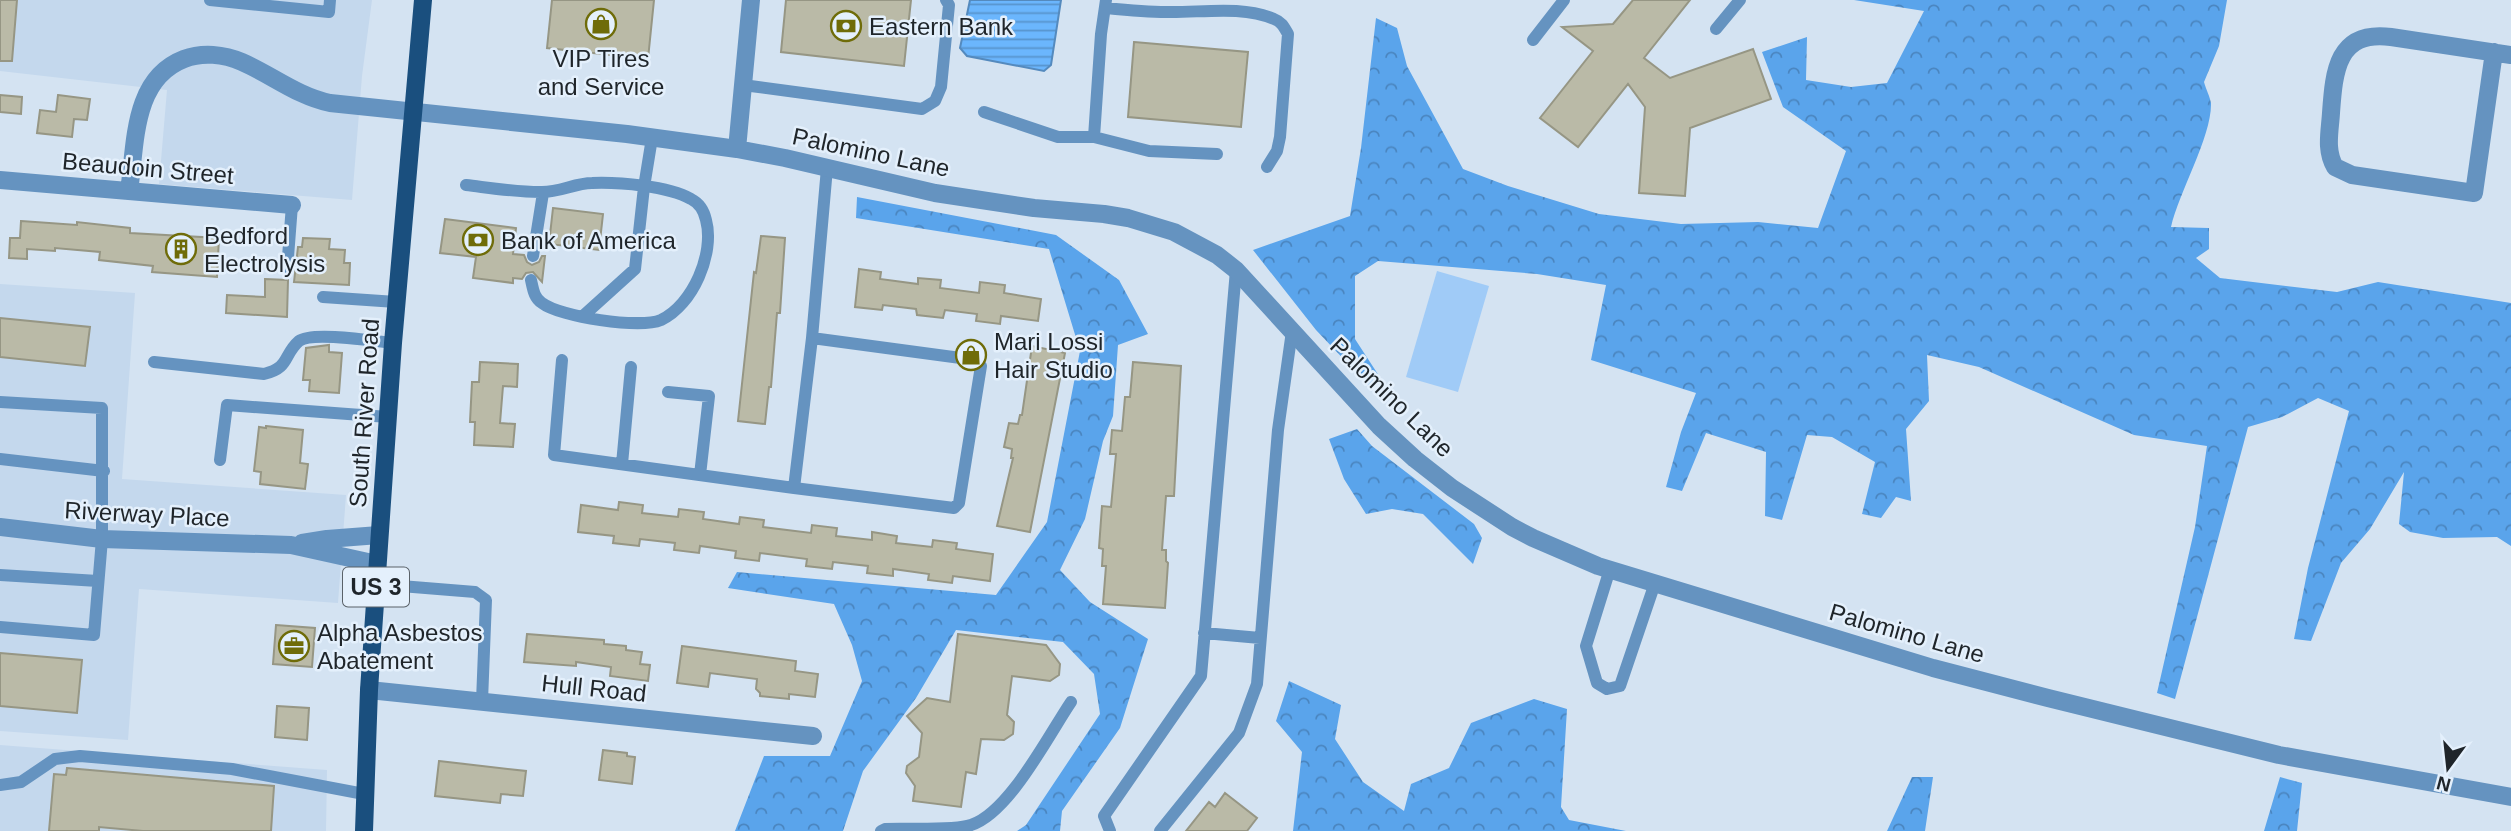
<svg xmlns="http://www.w3.org/2000/svg" width="2511" height="831" font-family="Helvetica,sans-serif">
<style>
.built{fill:#c4d8ed}
.forest{fill:url(#forest-crowns)}
.park{fill:#a0cbf7}
.water{fill:url(#water-rules);stroke:#548abe;stroke-width:2}
.building{fill:#babaa7;stroke:#969684;stroke-width:2}
.lines{fill:none;stroke-linecap:round;stroke-linejoin:round}
.lane{stroke:#6593c0;stroke-width:12}
.street{stroke:#6593c0;stroke-width:18}
.primary{stroke:#1a4f7e;stroke-width:18}
.labels{text-anchor:middle;dominant-baseline:central;stroke-width:5;stroke-linejoin:round;paint-order:stroke}
.shield{fill:#e4f0fc;stroke:#5a6269;stroke-width:2}
.shield-label{font-size:23px;font-weight:bold;fill:#1f252a}
.poi-label{font-size:24px;fill:#1f252a;stroke:#e4f0fc;text-anchor:start}
.street-label{font-size:24px;fill:#1f252a;stroke:#e4f0fc}
</style>
<defs>
<pattern id="forest-crowns" width="20" height="18" patternUnits="userSpaceOnUse" patternTransform="scale(1.75)"><rect width="20" height="18" fill="#5aa4eb"/><path d="M2 6a3 3 0 1 1 6 0M12 15a3 3 0 1 1 6 0" fill="none" stroke="#4a85bf"/></pattern>
<pattern id="water-rules" width="6" height="5" patternUnits="userSpaceOnUse" patternTransform="scale(1.75)"><rect width="6" height="5" fill="#6bb6fd"/><path d="M0 2.5h6" fill="none" stroke="#5794cd"/></pattern>
</defs>
<rect width="100%" height="100%" fill="#d4e3f2"/>
<path class="built" d="M0 0H372L362 76 352 200 159 184 167 90 0 71Z
M0 284 135 293 122 479 346 495 338 603 139 589 128 740 0 731Z
M0 745 327 770 326 831H0Z"/>
<path class="forest" d="M1854 0H2227L2219 46 2204 82C2206 89 2210 97 2211 103 2212 136 2179 192 2171 227L2209 228V249L2196 258 2220 278 2337 292 2378 282 2511 303V546L2497 537 2443 538 2410 532 2399 524 2404 472 2370 529 2341 563 2311 641 2294 639 2308 568 2349 411 2318 398 2282 417 2248 427 2175 699 2157 693 2195 527 2207 446 2134 435 1979 367 1927 355 1929 401 1906 429 1911 501 1896 497 1881 518 1862 514 1875 462 1832 437 1807 435 1782 520 1765 516 1766 452 1706 433 1682 491 1666 487 1681 432 1696 393 1591 360 1606 285 1537 274 1378 261 1355 276V339L1383 382 1371 388 1316 330 1253 250 1350 216 1361 148 1376 18 1397 28 1407 66 1463 169 1508 186 1599 214 1681 224 1758 222 1818 228 1846 151 1783 107 1762 52 1807 37 1806 80 1851 87 1887 83 1924 11Z
M857 197 1056 235 1119 280 1148 334 1118 345 1113 416 1103 441 1085 519 1060 570 1090 602 1148 639 1120 728 1062 811 1060 831H1017L1026 825 1100 714 1094 674 1063 642 956 630 916 698 863 771 843 831H735L764 756H830L862 681 852 645 834 604 728 588 737 572 996 595 1047 522 1080 351 1049 249 856 218Z
M1357 429 1372 446 1474 524 1482 538 1473 564 1423 514 1392 509 1366 514 1344 479 1329 439Z
M1289 681 1341 705 1335 739 1363 782 1404 811 1411 784 1449 768 1471 723 1534 699 1567 709 1561 807 1569 820 1626 831H1293L1302 752 1276 721Z
M1912 777H1933L1925 831H1887Z
M2280 777 2302 783 2297 831H2264Z"/>
<path class="park" d="M1437 271 1489 286 1458 392 1406 377Z"/>
<path class="water" d="M970 0H1061L1051 65 1044 71 967 56 960 48Z"/>
<path class="building" d="M0 0H17L12 61H0Z
M552 0H654L648 59 547 48Z
M786 0H911L904 66 781 52Z
M1633 0H1690L1644 58 1670 78 1753 49 1771 99 1690 128 1685 196 1639 193 1645 107 1628 84 1578 147 1540 118 1593 51 1562 27 1613 24Z
M1134 42 1248 52 1241 127 1128 117Z
M0 95 22 97 21 114 0 112Z
M58 95 90 99 87 120 74 119 72 137 37 133 40 110 56 112Z
M553 208 603 214 599 250 549 244Z
M445 219 516 228 513 254 524 255 527 262 532 265 539 262 542 256H545L542 282 533 272 526 273 522 279 513 278V283L473 278 476 257 440 253Z
M21 221 77 225V222L130 228V233L219 238 217 277 152 272 153 266 99 260 100 252 55 248V251L27 249V259L9 258 10 238H20Z
M761 236 785 238 780 313H777L771 387H769L765 424 738 421 754 272 756 273Z
M303 238 330 239 329 249 345 250 344 263H350L349 285 294 282 298 247H302Z
M859 269 881 272 880 279 918 284V278L941 280 940 288 979 293 980 282 1005 285 1004 293 1041 299 1038 321 1001 316 1000 324 976 321 977 314 945 310 943 318 917 315 916 309 883 305 882 310 855 307Z
M265 279 288 280 287 317 226 313 227 295 265 297Z
M0 318 90 327 85 366 0 357Z
M329 345V352L342 353 339 393 309 391 310 380H303L306 348Z
M1032 346 1065 353 1030 532 997 526 1013 458H1011L1012 449 1004 447 1009 423 1018 424 1020 415H1022Z
M480 362 518 364 517 387 503 386 500 423 515 424 513 447 474 445 475 422H470L472 382H479Z
M1133 362 1181 366 1174 496H1166L1162 550H1166V561L1168 563 1165 608 1103 604 1106 566H1102L1103 549 1099 548 1102 506 1111 507 1116 454H1110L1112 430 1122 431 1125 397H1130Z
M266 426 303 430 300 463 308 464 305 489 260 484 261 472 254 471 259 427 266 428Z
M619 502 643 505 642 513 678 517 679 509 704 512 703 519 739 524 740 517 764 520 763 527 811 533 812 525 837 528 836 536 872 540V532L897 536 896 543 932 547 933 540 957 543 956 549 993 554 990 581 953 576 952 583 928 580 929 574 893 569V576L867 573 868 566 833 562 832 569 806 566 807 559 760 553 759 561 735 558 736 551 700 546 699 553 674 550 675 543 640 539 639 546 613 543 614 536 578 532 581 505 618 510Z
M276 625 315 628 312 667 273 664Z
M527 634 604 640V644L626 646V650L642 652 640 664 650 665 648 681 610 676 611 667 576 662V666L524 662Z
M958 634 1046 645 1060 664 1059 675 1050 681 1012 676 1007 715 1014 722 1013 734 1004 740 981 739 976 774 966 772 961 807 913 801 915 786 906 773 907 766 919 757 922 733 907 716 927 698 950 702Z
M682 646 796 661 795 671 818 674 815 697 789 694V699L760 696V693L756 689 757 679 710 673 708 687 677 683Z
M0 653 82 660 77 713 0 706Z
M277 706 309 708 307 740 275 737Z
M603 750 627 753V756L635 757 632 784 599 780Z
M439 761 526 771 523 796 501 794 500 803 435 796Z
M67 768 274 786 271 831H143L99 827V831H49L54 774 66 775Z
M1225 793 1257 818 1247 831H1186L1209 802 1215 807Z"/>
<g class="lines">
<path class="lane" d="M210 0 329 12 330 0
M1106 0 1101 34 1094 137 1149 151 1217 154
M1106 8C1126 10 1146 12 1166 12 1200 13 1241 5 1274 19 1282 22 1284 27 1288 34L1280 137 1277 151 1267 167
M1716 29 1740 0
M1533 40 1564 0
M743 85 922 109 935 101 941 87 949 5 946 0
M984 112 1058 137H1094
M466 185C491 188 516 192 540 192 558 193 575 183 592 183 619 182 668 186 691 199 699 203 704 211 706 220 715 253 693 305 661 320 640 329 560 317 542 303 534 298 533 289 531 280
M533 256 543 193
M287 270 292 205
M323 297 396 302
M583 316 635 269 644 187 652 138
M812 338 968 359 976 361 981 366 959 503 954 508 794 488 812 338 827 168
M562 360 554 455 794 488
M154 362 264 374C290 368 283 355 299 341 312 331 374 341 393 343
M668 392 709 396 700 475
M0 402 102 408V539L94 635 0 627
M0 459 104 471
M220 460 227 405 388 417
M622 464 631 367
M1610 569 1586 646 1597 683 1607 689 1620 686 1655 583
M0 575 98 581
M376 584 475 592 486 600 482 701
M1204 633 1260 638
M0 785 21 782 55 759 80 756 232 769 364 794
M881 831 885 829C906 828 954 831 971 825 1009 813 1048 736 1071 702
M1110 831 1104 816 1201 676 1236 270
M1160 831 1239 733 1257 684 1278 430 1292 331"/>
<path class="street" d="M2494 52 2474 193 2352 175 2335 167C2325 150 2330 131 2331 113 2334 71 2337 30 2391 37L2511 55
M737 149 751 0
M0 180 292 205
M129 191C136 144 132 79 184 59 202 52 224 54 242 62 272 75 297 96 330 103L627 134 737 149 785 158 935 193 1034 208 1104 214 1128 218 1174 232 1217 255 1236 270 1379 426 1415 459 1452 488 1512 527 1533 538 1598 566 1933 668 2048 698 2279 755 2511 797
M0 527 102 539 291 545 377 564
M302 543 327 539 379 535
M369 690 813 736"/>
<path class="primary" d="M364 831 369 690 393 343 423 0"/>
</g>
<defs>
<g id="shop-ring" transform="scale(1.575)"><circle r="9.5" fill="#e4f0fc" stroke="#6f6c09" stroke-width="1.5"/><path d="M-5-2.5h2.3a2.7 3.5 0 0 1 5.4 0H5L5.5 6h-11ZM-1.5-2.5h3a1.5 2.3 0 0 0-3 0Z" fill="#6f6c09"/></g>
<g id="bank-ring" transform="scale(1.575)"><circle r="9.5" fill="#e4f0fc" stroke="#6f6c09" stroke-width="1.5"/><path d="M-6-4H6V4H-6ZM0-2.3a2.3 2.3 0 1 0 0 4.6a2.3 2.3 0 1 0 0-4.6Z" fill="#6f6c09"/></g>
<g id="building-ring" transform="scale(1.575)"><circle r="9.5" fill="#e4f0fc" stroke="#6f6c09" stroke-width="1.5"/><path d="M-4-6H4V6H1V3H-1V6H-4ZM-2.5-4.3h1.7v1.8h-1.7ZM.8-4.3h1.7v1.8H.8ZM-2.5-1h1.7V.8h-1.7ZM.8-1h1.7V.8H.8Z" fill="#6f6c09"/></g>
<g id="office-ring" transform="scale(1.575)"><circle r="9.5" fill="#e4f0fc" stroke="#6f6c09" stroke-width="1.5"/><path d="M-6-3h4V-5.5h4V-3h4V5H-6ZM-1-4.5V-3h2v-1.5ZM-6 0V1H6V0Z" fill="#6f6c09"/></g>
</defs>
<g fill-rule="evenodd">
<use href="#shop-ring" x="601" y="24"/>
<use href="#bank-ring" x="846" y="26"/>
<use href="#bank-ring" x="478" y="240"/>
<use href="#building-ring" x="181" y="249"/>
<use href="#shop-ring" x="971" y="355"/>
<use href="#office-ring" x="294" y="646"/>
</g>
<g class="labels">
<rect class="shield" x="343" y="567.5" width="66" height="39" rx="5"/>
<g class="shield-label">
<text x="376" y="587">US 3</text>
</g>
<g class="poi-label">
<text x="869" y="26">Eastern Bank</text>
<text x="601" y="58" text-anchor="middle">VIP Tires<tspan x="601" dy="28">and Service</tspan></text>
<text x="204" y="235">Bedford<tspan x="204" dy="28">Electrolysis</tspan></text>
<text x="501" y="240">Bank of America</text>
<text x="994" y="341">Mari Lossi<tspan x="994" dy="28">Hair Studio</tspan></text>
<text x="317" y="632">Alpha Asbestos<tspan x="317" dy="28">Abatement</tspan></text>
</g>
<g class="street-label">
<text transform="translate(871 152) rotate(12)">Palomino Lane</text>
<text transform="translate(148 168) rotate(5)">Beaudoin Street</text>
<text transform="translate(1392 397) rotate(44)">Palomino Lane</text>
<text transform="translate(364 413) rotate(-86)">South River Road</text>
<text transform="translate(147 514) rotate(3)">Riverway Place</text>
<text transform="translate(1907 633) rotate(16)">Palomino Lane</text>
<text transform="translate(594 688) rotate(6)">Hull Road</text>
</g>
</g>
<g transform="translate(2448 768) rotate(195)" stroke="#e4f0fc" stroke-width="5" paint-order="stroke">
<path d="M0-5L12 26L0 18L-12 26Z" fill="#1f252a"/>
<text y="-10" font-size="19" font-weight="bold" text-anchor="middle" fill="#1f252a">N</text>
</g>
</svg>
